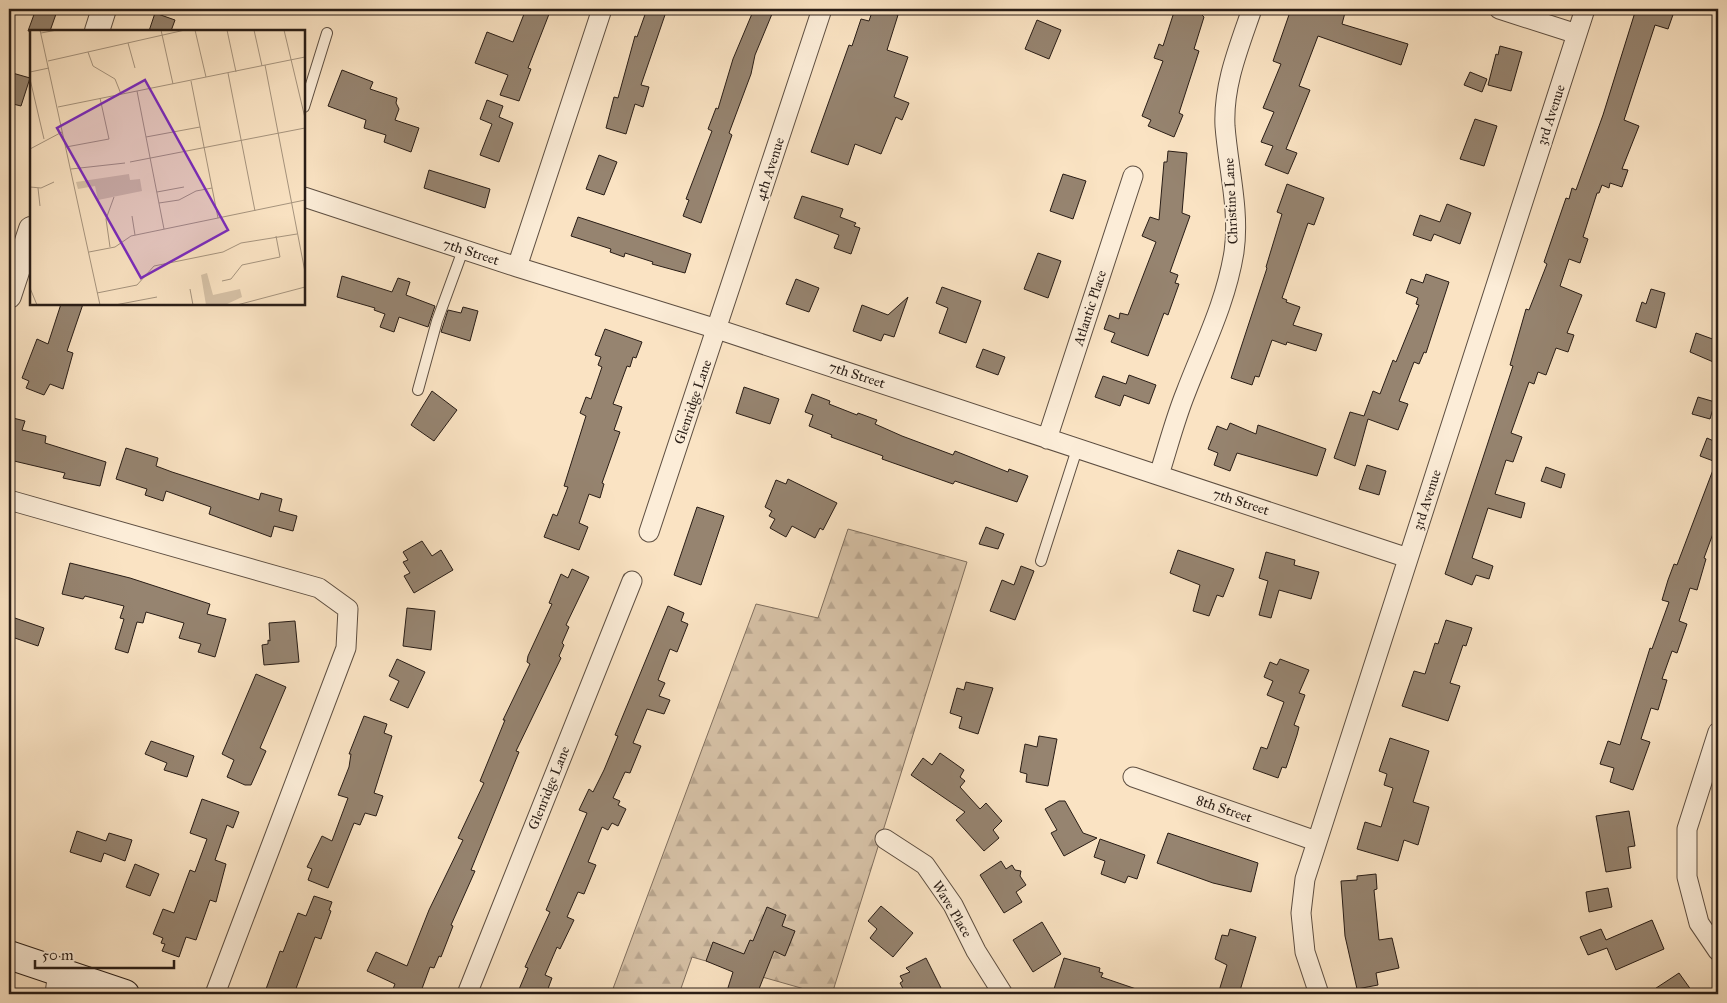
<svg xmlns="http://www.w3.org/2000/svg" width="1727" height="1003" font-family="'IM FELL Great Primer',serif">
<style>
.forest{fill:url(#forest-firs);stroke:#806f5e}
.building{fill:#968470;stroke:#291d16}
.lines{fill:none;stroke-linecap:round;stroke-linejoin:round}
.service-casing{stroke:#5d4e41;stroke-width:12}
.minor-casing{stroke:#5d4e41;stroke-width:21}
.tertiary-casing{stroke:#5d4e41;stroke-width:26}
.secondary-casing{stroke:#291d16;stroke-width:30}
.service{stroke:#fcedd8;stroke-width:10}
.minor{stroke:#fcedd8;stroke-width:19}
.tertiary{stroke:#fcedd8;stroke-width:24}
.secondary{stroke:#fcedd8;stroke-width:28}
.labels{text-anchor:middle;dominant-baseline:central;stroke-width:4;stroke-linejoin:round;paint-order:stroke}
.street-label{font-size:14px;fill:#291d16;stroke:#fcedd8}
.inset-road{fill:none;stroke:#a6947e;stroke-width:1}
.view{fill:#7b2cbf;fill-opacity:0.15;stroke:#7b2cbf;stroke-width:2.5}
.inset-edge{fill:none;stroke:#291d16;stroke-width:2.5}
</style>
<defs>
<pattern id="forest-firs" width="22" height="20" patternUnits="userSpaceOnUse" patternTransform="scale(1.25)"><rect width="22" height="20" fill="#d6c1a6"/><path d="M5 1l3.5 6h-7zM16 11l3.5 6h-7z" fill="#b8a58e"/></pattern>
</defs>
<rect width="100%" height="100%" fill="#fae3c3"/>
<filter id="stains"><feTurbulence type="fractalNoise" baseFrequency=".004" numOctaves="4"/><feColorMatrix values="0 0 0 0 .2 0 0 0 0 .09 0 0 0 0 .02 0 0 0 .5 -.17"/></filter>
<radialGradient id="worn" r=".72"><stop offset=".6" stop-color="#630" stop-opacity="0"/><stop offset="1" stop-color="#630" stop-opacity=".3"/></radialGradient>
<path class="forest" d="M848 529 967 562 832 994H822L692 957 679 994H611L756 604 818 618Z"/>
<path class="building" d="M36 9 56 14 50 31H28Z
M526 9H551L528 68 531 69 519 101 500 95 508 75 475 63 487 32 513 42Z
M647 9H667L641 85 649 87 643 107 635 104 626 134 606 128 614 97 618 98 635 36 637 37Z
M754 9H760L772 14 755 55 751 74 729 133 732 135 701 223 683 216 689 200 686 199 712 131 708 129 716 108 718 109 733 59Z
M873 9 898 15 887 50 908 57 894 97 909 103 902 120 896 117 881 154 855 144 848 165 811 152 849 45 852 46 861 19 869 21Z
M1175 9H1204L1202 15 1204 17 1194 49 1199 51 1179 113 1183 115 1174 137 1148 126 1151 120 1142 116 1163 61 1154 58 1159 44 1163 46Z
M1291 9H1346L1342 24 1408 44 1401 65 1318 36 1299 86 1310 90 1286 149 1297 153 1288 174 1265 165 1273 146 1261 142 1274 112 1263 108 1281 64 1273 61Z
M1636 9H1675L1668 29 1655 25 1624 120 1639 126 1622 169 1628 170 1622 187 1610 183 1609 188 1602 185 1599 193H1597L1583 237 1588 239 1580 263 1569 259 1560 286 1582 295 1567 333 1574 335 1568 352 1556 348 1546 375 1538 372 1534 384 1529 382 1511 433 1522 437 1513 462 1506 460 1495 494 1525 503 1521 518 1488 508 1472 558 1493 566 1489 579 1476 575 1472 585 1445 574 1513 366 1510 365 1526 309 1529 310 1547 264 1544 262 1566 198 1569 199 1572 188 1576 190 1603 115Z
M155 13 175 20 171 31H149Z
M1037 20 1061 30 1049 59 1025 49Z
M1500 46 1522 52 1511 91 1488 85 1496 54 1498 55Z
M342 70 373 82 370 89 397 98 396 103 399 109 395 120 419 128 411 152 384 142 386 135 364 128 366 120 328 106Z
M9 72 30 78 21 106 9 103Z
M1470 72 1487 79 1482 92 1464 85Z
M487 100 503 106 499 117 513 123 499 162 480 155 492 124 480 119Z
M1475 119 1497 126 1484 166 1460 159Z
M1168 151 1187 153 1182 213 1190 216 1170 272 1178 275 1175 283 1179 284 1168 315 1164 313 1148 356 1111 342 1115 333 1104 329 1109 315 1119 319 1120 313 1128 315 1156 242 1142 236 1150 217 1159 220 1164 162H1167Z
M599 155 617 162 604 195 586 189Z
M429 170 490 189 485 208 424 188Z
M1063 174 1086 181 1073 219 1050 211Z
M1287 184 1324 198 1314 225 1308 223 1282 298 1287 300 1286 302 1300 307 1293 325 1322 334 1316 351 1287 342 1286 345 1272 340 1259 377 1255 376 1252 385 1231 378 1267 268 1266 267 1282 214 1277 212Z
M802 196 843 209 840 217 856 223 854 226 860 228 851 254 834 248 839 235 794 218Z
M1447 204 1471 213 1460 244 1434 234 1431 241 1413 235 1420 215 1440 222Z
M578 217 691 254 685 273 652 264 653 262 625 253 624 257 610 252 611 249 571 236Z
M1038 253 1061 261 1048 298 1024 289Z
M1426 274 1449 282 1426 353 1424 352 1419 364 1414 362 1399 401 1408 404 1398 430 1368 419 1355 466 1334 458 1350 412 1364 416 1373 391 1380 394 1393 360 1396 362 1419 305 1416 304 1418 298 1406 293 1411 279 1423 283Z
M342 276 392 292 398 278 410 282 406 295 435 306 428 327 399 317 394 332 380 327 385 314 374 310 375 308 337 297Z
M796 279 819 288 809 312 786 304Z
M942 287 981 301 966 343 939 333 948 308 936 303Z
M1651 289 1665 293 1656 328 1636 321 1642 302 1646 304Z
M908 297 894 337 884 334 881 341 853 331 862 305 888 315Z
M61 304H83L67 351 73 353 63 389 50 384 44 395 26 388 29 381 22 378 37 339 48 344Z
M463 307 478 311 470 341 441 332 448 310 461 313Z
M605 329 642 342 636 358 633 357 630 367 627 366 613 404 622 407 614 430 620 432 602 483 604 484 600 498 589 494 579 523 588 527 579 550 544 537 553 514 557 516 568 487 564 486 586 416 580 413 586 397 591 399 602 367 598 365 601 357 595 355Z
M1696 333 1718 341V364L1690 352Z
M983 349 1005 357 998 375 976 367Z
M1129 375 1156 385 1149 404 1124 395 1120 406 1095 397 1103 376 1126 384Z
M744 387 779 399 770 424 736 413Z
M432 391 457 410 434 441 411 425Z
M812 394 830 401 829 404 857 415 858 413 877 420 875 424 902 436 953 455 955 451 1008 472 1009 469 1028 476 1017 502 955 481 953 484 882 459 883 456 831 437 832 435 809 426 813 415 805 412Z
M1698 397 1715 402 1710 419 1692 414Z
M9 417 25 421 22 430 46 436 45 443 106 462 100 486 63 478 65 473 14 461V463H9Z
M1230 423 1256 434 1258 425 1326 449 1317 476 1237 453 1230 471 1214 465 1218 453 1208 449 1217 426 1227 430Z
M1707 438 1718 443V520L1704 558 1706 559 1697 590 1690 588 1679 621 1687 624 1677 653 1672 651 1662 679 1667 680 1658 710 1651 708 1641 739 1650 742 1633 790 1610 782 1614 768 1600 764 1608 741 1620 745 1650 648 1652 649 1669 602 1662 600 1668 580 1674 564 1677 565 1716 462 1700 456Z
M126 448 158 458 156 466 172 472 259 500 261 493 282 499 279 511 297 516 293 531 274 526 271 537 209 514 211 507 166 491 163 501 145 495 147 489 116 479Z
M1367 465 1386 471 1379 495 1359 489Z
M1546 467 1565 474 1561 488 1541 481Z
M788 479 837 503 823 530 820 528 815 538 792 526 786 537 770 528 775 519 769 516 772 511 765 507 776 480 786 484Z
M697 507 724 516 701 585 674 575Z
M986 527 1004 534 998 549 979 544Z
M422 541 432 556 441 550 453 570 414 593 404 576 410 573 403 562 408 560 403 552Z
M1178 550 1234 569 1223 597 1217 595 1209 616 1193 611 1200 585 1170 573Z
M1266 552 1295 560 1294 565 1319 572 1311 599 1279 590 1271 618 1259 615 1268 581 1259 578Z
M70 563 130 578 210 604 207 614 226 619 215 657 198 652 201 644 179 638 184 623 146 612 143 623 137 622 128 653 115 649 124 619 120 618 124 606 85 596 83 599 62 594Z
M1021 566 1034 571 1015 620 990 611 1002 580 1014 585Z
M572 569 589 577 566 625 569 627 562 643 564 645 559 656 561 658 516 751 519 752 471 870 475 871 451 925 453 926 441 957 439 956 434 968 430 967 420 994H395L396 990 393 989 395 984 367 971 376 952 407 966 429 910 463 840 458 838 484 783 480 781 505 720H503L530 664 527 662 528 656 552 604 549 603 561 574 568 578Z
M668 606 684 613 681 621 688 624 677 652 670 649 658 680 665 683 659 696 670 700 664 714 647 709 633 743 641 746 630 773 625 772 613 798 620 801 618 805 626 809 618 826 612 823 608 830 602 827 588 862 596 865 584 894 578 892 567 917 574 920 560 949 557 947 545 975 552 978 546 994H517L528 968 525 967 550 912 546 910 587 813 579 810 589 789 593 792 604 770 618 736 615 735Z
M407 608 435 611 431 650 403 646Z
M9 616 44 628 38 646 9 636Z
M1446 620 1472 628 1466 646 1463 645 1450 683 1460 686 1448 721 1402 706 1414 671 1425 674 1435 643 1438 644Z
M295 621 299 662 264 665 262 645 268 644V640L270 641 269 623Z
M397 659 425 672 408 708 390 700 399 681 389 676Z
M1280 659 1309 670 1299 693 1305 695 1294 725 1299 727 1297 735 1286 768 1282 767 1278 778 1253 769 1261 747 1267 749 1284 702 1267 695 1273 681 1264 677 1270 662 1277 665Z
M256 674 286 687 260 748 266 751 251 785H245L227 777 234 760 222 754Z
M966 682 993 688 978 734 959 728 962 717 950 713 957 688 964 690Z
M364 716 387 724 384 733 392 736 374 793 383 796 376 816 365 813 360 825 354 823 328 888 308 880 312 869 307 867 322 836 332 841 348 798 338 795 349 767 351 754H349Z
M1039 736 1057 739 1048 786 1026 782 1027 774 1020 772 1025 744 1037 747Z
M1390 738 1429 751 1413 802 1429 807 1418 845 1404 840 1398 861 1357 849 1365 822 1381 827 1393 788 1384 785 1387 774 1379 771Z
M151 741 194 756 187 777 164 770 167 763 145 754Z
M940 753 964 770 960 777 965 781 960 787 980 809 986 803 1002 821 993 830 999 838 984 851 956 820 965 812 911 775 923 758 932 765Z
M202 799 239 812 233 828 227 825 215 860 226 864 216 902 210 900 196 940 186 937 179 957 162 951 165 944 161 943 163 938 153 934 163 909 174 913 190 870 195 872 207 839 190 833Z
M1059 801H1065L1083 833 1097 838 1064 856 1051 833 1057 830 1045 809Z
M1629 811 1635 846 1628 847 1631 868 1606 872 1596 816Z
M77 831 106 841 109 833 132 840 125 861 104 853 101 862 70 852Z
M1168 833 1258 863 1251 892 1213 883 1157 863Z
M1100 839 1145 855 1137 879 1128 876 1125 883 1101 874 1105 861 1094 857Z
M1001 861 1006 869 1012 865 1015 870 1021 871 1020 876 1026 885 1016 892 1022 902 1004 913 980 875Z
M135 864 159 874 150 896 126 887Z
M1376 874 1377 889 1374 890 1379 940 1392 938 1399 968 1376 973 1378 985 1357 989 1345 936 1341 881 1357 880V876Z
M1608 888 1612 907 1589 912 1586 892Z
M314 896 332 902 329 910 331 911 321 939 315 937 294 994H281L266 989 280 951 283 952 298 913 306 916Z
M881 906 913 933 893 957 870 938 877 929 868 921Z
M767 907 786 915 782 926 795 931 785 956 774 951 757 994H726L733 972 706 961 713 942 744 954 750 940 753 941Z
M1652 920 1664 949 1616 970 1607 948 1588 955 1580 937 1601 929 1606 940Z
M1042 922 1061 954 1033 972 1013 940Z
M1230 929 1256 937 1239 994H1218L1227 965 1215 959 1222 935 1228 936Z
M926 958 944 994H906L900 983 903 981 900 976 910 972 906 968Z
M1064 958 1100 968 1099 972 1103 973 1101 977 1145 992V994H1071L1054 989Z
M1679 973 1694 994H1647L1673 977Z"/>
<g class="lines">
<g class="service-casing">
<path id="service" d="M304 107 327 33
M418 390 437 321 463 250
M1041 561 1077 449"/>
</g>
<g class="minor-casing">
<path id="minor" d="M1499 9 1577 34
M304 197 517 267 717 329 1408 558
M517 267 602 9
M1047 439 1133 176
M1159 475C1168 447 1175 419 1186 392 1204 345 1226 302 1234 252 1240 211 1228 167 1225 126 1223 85 1239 47 1252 9
M9 500 319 588 348 609 346 648 215 994
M649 532 822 9
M1718 732 1687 829V877L1699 923 1718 951
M1133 777 1316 841
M885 839 925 865 953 905 976 951 1003 994
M55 994 58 971
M467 994 632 581
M1319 994 1305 952 1301 913 1305 879 1585 9"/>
</g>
<g class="tertiary-casing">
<path id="tertiary" d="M97 31 104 9
M9 296 31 229"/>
</g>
<g class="secondary-casing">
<path id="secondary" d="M9 955 125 994"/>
</g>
<use href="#service" class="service"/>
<use href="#minor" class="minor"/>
<use href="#tertiary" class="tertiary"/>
<use href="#secondary" class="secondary"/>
</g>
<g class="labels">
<g class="street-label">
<text transform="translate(1551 115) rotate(-72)">3rd Avenue</text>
<text transform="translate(770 169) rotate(-72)">4th Avenue</text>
<text transform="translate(1231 201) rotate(-93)">Christine Lane</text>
<text transform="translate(471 252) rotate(18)">7th Street</text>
<text transform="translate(1090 308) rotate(-72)">Atlantic Place</text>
<text transform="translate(857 375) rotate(18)">7th Street</text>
<text transform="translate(693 402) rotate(-71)">Glenridge Lane</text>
<text transform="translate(1427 500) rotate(-72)">3rd Avenue</text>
<text transform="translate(1241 502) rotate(18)">7th Street</text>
<text transform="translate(549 788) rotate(-68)">Glenridge Lane</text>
<text transform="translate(1224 809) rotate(19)">8th Street</text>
<text transform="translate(952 909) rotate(59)">Wave Place</text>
</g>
</g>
<g transform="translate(30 30)">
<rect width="275" height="275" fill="#fae3c3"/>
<path d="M99 144 100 150 110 149 112 161 68 170 65 156 48 159 46 152ZM177 243 183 265 210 259 212 267 195 275H176L171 245Z" fill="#d6c1a6"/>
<path class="inset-road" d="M10 0 70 275M131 0 143 54M165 0 176 47M197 0 206 42M224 0 232 36M254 0 275 88M11 3 27 0M98 13 105 38M58 22 63 36 85 49 91 64M18 31 155 0M235 35 275 242M0 42 19 38M198 43 225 181M0 49 14 109M161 51 188 188M107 61 134 199M28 77 275 27M116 107 170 97M36 117 79 109 70 68M0 119 32 102M100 132 275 98M41 139 95 133M0 157 11 158 24 152M8 158 10 176M127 162 154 157M129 173 149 170 166 161 182 158M102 186 105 205M80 217 76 189 84 167M59 222 85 217 101 206 275 170M192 251 201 249 212 235 250 227 246 206M0 258 7 275M160 259 163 275M67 263 107 255 124 236 193 222 211 213 267 204M85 275 127 267M207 275 275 257"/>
<path class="view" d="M115 50 198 200 111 248 27 98Z"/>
<rect width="275" height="275" class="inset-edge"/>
</g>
<rect width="1727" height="1003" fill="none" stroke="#fae3c3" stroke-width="30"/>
<rect x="10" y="10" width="1707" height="983" fill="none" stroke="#291d16" stroke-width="2.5"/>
<rect x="15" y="15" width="1697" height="973" fill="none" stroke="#291d16"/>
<path d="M35 960v8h139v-8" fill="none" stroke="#291d16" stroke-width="2.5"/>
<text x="42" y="960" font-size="15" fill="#291d16" stroke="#fcedd8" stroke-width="4" paint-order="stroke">50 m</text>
<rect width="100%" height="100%" filter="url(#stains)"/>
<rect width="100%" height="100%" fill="url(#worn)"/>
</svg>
